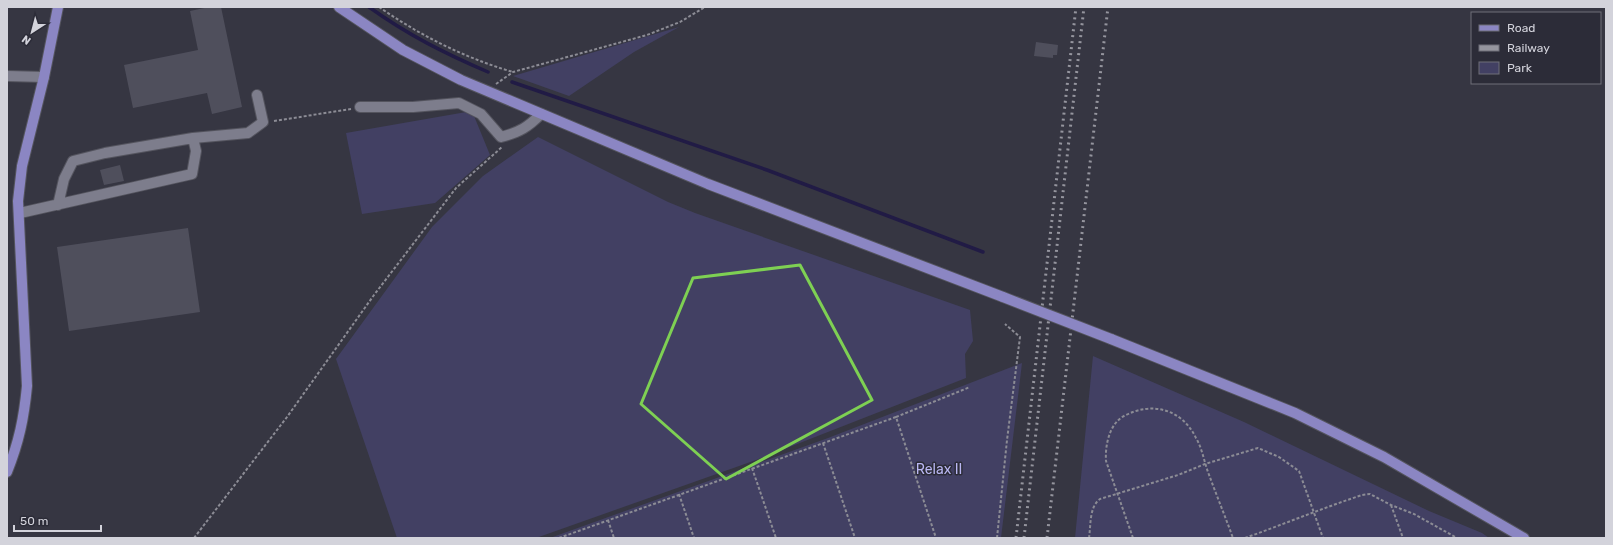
<svg xmlns="http://www.w3.org/2000/svg" width="1613" height="545" font-family="Rubik,sans-serif">
<style>
.green{fill:#424063}
.lines{fill:none;stroke-linecap:round;stroke-linejoin:round}
.stream{stroke:#211b45;stroke-width:3.5}
.building{fill:#4f4f5c}
.minor-casing{stroke:#54545e;stroke-width:12}
.major-casing{stroke:#54545e;stroke-width:12}
.path{stroke:#8c8c95;stroke-width:2;stroke-dasharray:3 2;stroke-linecap:butt}
.minor{stroke:#7d7d8c;stroke-width:10}
.major{stroke:#8b86c3;stroke-width:10}
.rail{stroke:#95959e;stroke-width:3;stroke-dasharray:2 4;stroke-linecap:butt}
.major-bridge-casing{stroke:#54545e;stroke-width:12;stroke-linecap:butt}
.major-bridge{stroke:#8b86c3;stroke-width:10}
.marked{fill:none;stroke:#7ed053;stroke-width:3;stroke-linejoin:round}
.labels{text-anchor:middle;dominant-baseline:central;stroke-width:3;stroke-linejoin:round;paint-order:stroke}
.park-label{font-size:14px;fill:#bab7f3;stroke:#2c2c38}
</style>
<rect width="100%" height="100%" fill="#363642"/>
<path class="green" d="M679 27 634 52 569 96 513 76Z
M472 111 490 155 435 203 362 214 346 133Z
M538 137 668 202 695 213 970 310 973 341 965 354 966 378 756 460 536 538H397L336 359 432 227 483 176Z
M1093 356 1244 422 1429 511 1482 533 1489 538H1075Z
M1022 363 1001 538H550L828 438Z"/>
<g class="lines">
<path class="stream" d="M369 7C408 35 444 53 488 72
M512 82 767 170 983 252"/>
</g>
<path class="building" d="M209 7H221L242 107 212 114 207 93 133 108 124 65 198 50 190 11Z
M1036 42 1058 45 1057 55H1053V58L1034 56Z
M120 165 124 181 104 185 100 170Z
M188 228 200 312 69 331 57 247Z"/>
<g class="lines">
<g class="minor-casing">
<path id="minor" d="M7 76 44 77
M360 107H413L459 103 481 114 501 137C520 132 528 127 541 114
M58 205 64 179 73 161 105 153 193 138
M20 213 192 174 196 151 193 138 248 133 263 122 257 95"/>
</g>
<g class="major-casing">
<path id="major" d="M339 7 403 50 461 80 708 184 1003 297
M1111 339 1295 413 1384 457 1524 538
M7 472C19 442 24 418 27 386L18 201 22 166 44 77 58 7"/>
</g>
<path class="path" d="M379 7C421 36 465 58 513 72
M496 84 513 72 647 35 680 22 705 7
M274 121 351 109
M896 417 970 387
M823 443 855 538
M752 468 776 538
M679 494 694 538
M1391 505 1403 538
M608 520 614 538
M194 538 287 417 374 295 456 188 502 147
M559 538 896 417 936 538
M997 538 1007 440 1020 337 1005 324
M1089 538C1091 525 1089 507 1100 499L1178 475 1205 464 1258 448 1279 457 1299 471 1323 538
M1133 538 1106 461C1105 446 1109 424 1124 416 1152 401 1182 409 1196 438 1202 448 1204 461 1208 472 1216 494 1225 516 1233 538
M1245 538C1284 524 1323 508 1362 495L1370 494 1391 505 1414 514 1457 538"/>
<use href="#minor" class="minor"/>
<use href="#major" class="major"/>
<path class="rail" d="M1016 538 1076 7
M1024 538 1084 7
M1047 538 1108 7"/>
<g class="major-bridge-casing">
<path id="major-bridge" d="M1003 297 1111 339"/>
</g>
<use href="#major-bridge" class="major-bridge"/>
</g>
<path class="marked" d="M800 265 872 400 726 479 641 404 693 278Z"/>
<g class="labels">
<g class="park-label">
<text x="939" y="469">Relax II</text>
</g>
</g>
<rect width="1613" height="545" fill="none" stroke="#d3d3db" stroke-width="16"/>
<rect x="1471" y="12" width="130" height="72" fill="#2c2c38" stroke="#6f6f79"/>
<rect x="1479" y="25" width="20" height="6" fill="#8b86c3" stroke="#6f6f79"/>
<text x="1507" y="32" font-size="12" fill="#d3d3db">Road</text>
<rect x="1479" y="45" width="20" height="6" fill="#95959e" stroke="#6f6f79"/>
<text x="1507" y="52" font-size="12" fill="#d3d3db">Railway</text>
<rect x="1479" y="62" width="20" height="12" fill="#424063" stroke="#6f6f79"/>
<text x="1507" y="72" font-size="12" fill="#d3d3db">Park</text>
<g transform="translate(32 32) rotate(216)" stroke="#2c2c38" stroke-width="3" paint-order="stroke">
<path d="M0-3L7 15L0 10L-7 15Z" fill="#d3d3db"/>
<text y="-6" font-size="11" font-weight="bold" text-anchor="middle" fill="#d3d3db">N</text>
</g>
<path d="M14 525v6h87v-6" fill="none" stroke="#d3d3db" stroke-width="2"/>
<text x="20" y="525" font-size="12" fill="#d3d3db" stroke="#2c2c38" stroke-width="3" paint-order="stroke">50 m</text>
</svg>
